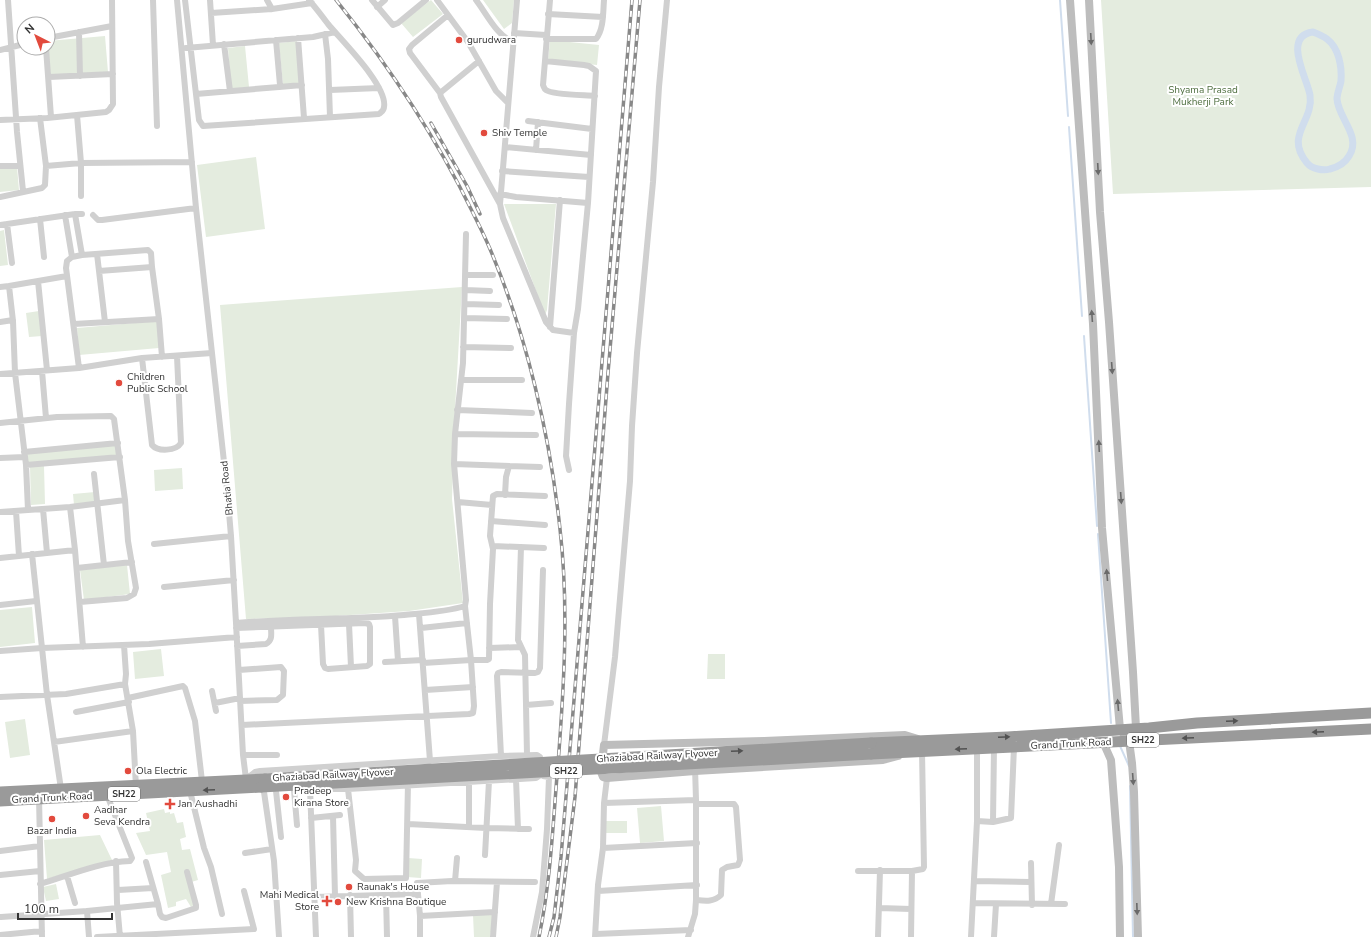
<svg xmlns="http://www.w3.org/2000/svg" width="1371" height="937" font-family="'Nunito Sans',sans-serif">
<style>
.green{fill:#e4ecdf}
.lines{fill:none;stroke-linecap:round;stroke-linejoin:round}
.stream{stroke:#d0dded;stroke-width:2}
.canal{stroke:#d0dded;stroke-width:7}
.street{stroke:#d0d0d0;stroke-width:6}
.secondary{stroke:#bdbdbd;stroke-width:8}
.highway{stroke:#9a9a9a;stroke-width:11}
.rail-casing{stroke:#888;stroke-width:3.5}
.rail{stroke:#fff;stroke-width:2;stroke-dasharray:6;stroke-linecap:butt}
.highway-bridge{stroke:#9a9a9a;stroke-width:11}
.oneway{fill:#6a6a6a}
.oneway2{fill:#525252}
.poi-dot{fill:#e24a3d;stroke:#fff;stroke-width:1.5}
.labels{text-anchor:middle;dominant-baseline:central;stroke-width:4;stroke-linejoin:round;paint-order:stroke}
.shield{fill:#fff;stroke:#707070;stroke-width:1}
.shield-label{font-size:9px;font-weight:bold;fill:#333}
.poi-label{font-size:10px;fill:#333;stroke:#fff;text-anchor:start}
.park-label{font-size:10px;fill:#4f6f40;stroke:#fff}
.street-label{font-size:10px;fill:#333;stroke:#fff}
</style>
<rect width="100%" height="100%" fill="#fff"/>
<path class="green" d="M431 0 443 14 413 37 401 23Z
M483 0H514L512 23 504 29Z
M1101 0H1371V187L1113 194Z
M105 36 108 72 49 77 48 41Z
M550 40 599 45 597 65 548 60Z
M297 41 300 83 283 85 279 43Z
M245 46 249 87 231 89 228 48Z
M256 157 265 229 206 237 197 165Z
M17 167 19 190 0 192V169Z
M504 204H556L547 310 545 315Z
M4 230 8 265 0 266V231Z
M462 287 455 409 452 499 463 603 409 611 321 617 246 619 220 305Z
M39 311 42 336 29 337 26 313Z
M157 321 159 348 79 355 77 328Z
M115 444 117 455 28 463 27 453Z
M30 466H44L45 504 31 505Z
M182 468 183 489 155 491 154 470Z
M95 492 96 502 74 505 73 494Z
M127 565 130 594 84 600 80 570Z
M32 607 35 643 0 647V610Z
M161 649 164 676 135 679 133 652Z
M708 654H725V679H707Z
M25 719 30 755 10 758 5 722Z
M661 806 664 841 640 843 637 808Z
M164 809 165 813 170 812V814L174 813 177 823 183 822 186 837 180 839 182 850 190 849 198 880 188 883 194 905 191 907 186 899 176 902V906L168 908 161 875 171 872 167 852 146 855 136 833 150 831 146 813Z
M606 821H627V833H606Z
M100 835 112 860 47 879 44 840Z
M408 858 422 859 421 878 407 877Z
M56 884 59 899 46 901 43 887Z
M473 915H494L490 937H474Z"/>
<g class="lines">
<path class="stream" d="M1060 0 1068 116
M1069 127 1082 316
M1084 336 1097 526
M1098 534 1111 723
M1120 746 1129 766
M1130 786 1133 937"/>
<path class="canal" d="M1313 32C1318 34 1323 36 1327 39 1339 48 1342 67 1341 81 1340 87 1337 93 1337 99 1338 118 1362 136 1349 156 1345 163 1338 167 1330 169 1323 171 1312 169 1307 163 1284 135 1314 122 1310 95 1307 78 1282 36 1313 32Z"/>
<path class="street" d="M8 0 17 132 23 191
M153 0 157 126
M177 0 196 208 227 489 231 536 236 623
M185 0 199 120 203 126 379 114C381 112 384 111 384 107 388 86 341 40 328 24 322 16 316 8 309 0
M210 0 213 45
M267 0 272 9
M372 0 393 25 398 23 426 0
M437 0 468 42 496 91 508 103
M476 0C486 13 498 38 514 42
M517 0 500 204 503 218 546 322 553 330 574 333
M550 0 543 85C544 87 544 89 546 90 552 95 585 95 595 96
M377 7 385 0
M211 13 272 9 312 3
M548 14 603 17
M448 15 412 45 409 49 410 53 440 93 441 97 500 204
M79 32 80 76
M514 33 546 35
M325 34 328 59 330 117
M48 38 112 26
M298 38 304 118
M546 39H596C604 29 603 12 604 0
M224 44 230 91
M46 48 51 117
M186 48 313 37 335 32
M0 50 24 44
M545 61 584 65 589 66 596 71 588 203 578 309 574 333 569 404 566 456 569 470
M49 77 113 74
M279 87 302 85
M330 90 379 88
M440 93 479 61
M196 94 279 87 280 85 276 40
M77 115 81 163V196
M0 120 47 118 106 112 109 110 113 104 112 0
M528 121 592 129
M505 147 591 155
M536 150 538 122
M0 166H20
M46 166 81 163 192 162
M502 171 589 177
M500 194 516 197 588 203
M0 197 42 188 45 185 46 166 40 118
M75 214 82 255
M65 215 72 257
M93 215 98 220H102L196 208
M40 219 44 257
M7 224 12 263
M0 225 75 214H82
M97 254 105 322
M152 267 159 319
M465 275H493
M38 281 47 370
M0 287 9 286
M465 290 490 291
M465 304 499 305
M464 318 507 319
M0 322 13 320
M74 324 159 319 162 357
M550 327 560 200
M463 347 511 348
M142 358 152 445C158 452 176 451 181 443L177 356
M79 368 66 268 67 261 72 257 82 255 148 250 151 253 152 267 99 271
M42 371 46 418
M0 374 79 368 142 358 212 353
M461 380H522
M457 410 532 413
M0 423 57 417 111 416 114 419 125 500 70 507 0 512
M455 434 536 435
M24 452 118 443
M0 458 25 457
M454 464 540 467
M26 465 120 457
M94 474 104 565
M505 495 506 477 509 466
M458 502 492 505
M43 509 47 553
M28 510 26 465 15 373 13 321 9 286 67 276
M16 511 19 556
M491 521 545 525
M154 544 231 536
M493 546 544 548
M521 547 518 640 525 655 527 755
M75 550 83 647
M32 554 47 695 61 789
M0 558 75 550 70 507
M77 568 132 562
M164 587 234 580
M80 602 127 598 134 594 136 588 128 541 125 500
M0 605 36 601
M419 614 430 761
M395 616 398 661
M349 624 351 667
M236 628 365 623 369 624 370 627V664L367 666 328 669 325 668 323 664 321 625
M421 628 467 623
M124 645 126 674 125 684 133 731 136 787
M237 646 266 644C273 640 271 634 271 627
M489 648 521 647
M0 651 42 648 149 644 237 637
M385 662 423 660
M423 663 471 660 465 606
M239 670 281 667 284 671 283 695 277 700 240 701
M425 690 473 687
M212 691 216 711
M0 697 66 694 125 684
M128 698 183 686 185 688 195 721 202 781
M215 703 240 698
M526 705 551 703
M76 712 129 702
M242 725 469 714 473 713 474 706 471 660H487L489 659 490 604 493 549 490 536 493 496 497 494 545 496
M54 742 133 731
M604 745 615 657 630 481 632 426 637 353 653 182 659 87 667 0
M243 755H277
M501 756 497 676 498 673 501 672 535 673 538 672 540 668 543 570
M246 779 243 755 236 623C292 618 348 620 404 615 424 613 445 612 465 606L466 600 454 464 455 434 463 363 466 234
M246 779 255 772 260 771 501 756 537 755 540 757 539 776 536 778 348 789H314
M516 779 518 829
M469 782V827
M310 789 316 937
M348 789 356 860 355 871 364 879 406 878 408 783
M294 790 297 825
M190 791 204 848 211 867 222 914
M276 791 281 837
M264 792 274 861 279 937
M39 797 42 937
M604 803 696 800 695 767
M696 804H734L736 807 740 860 738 865 727 867 722 870 721 895C714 902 706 901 696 900
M333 816 335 896
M311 818 340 815
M977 821 993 822 1011 818 1014 747
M993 822 994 747
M408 824 486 828 529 829
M603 848 697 843
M0 851 40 846
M245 853 272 849
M485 855 489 781
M116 861 117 903 120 937
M1031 863 1032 905
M858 871H912L923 869 924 867 922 751
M0 875 40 871
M67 876 75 903
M455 881 457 858
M974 881 1031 882
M40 884C70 875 99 862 130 861L132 858 107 795
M118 890 153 888
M598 891 697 885
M350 895 351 937
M386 895 387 937
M314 897 418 894
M974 903 1065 904
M158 904 160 914 162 917 166 918 196 908V905L187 872
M1051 904 1059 845
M879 908 911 909
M87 911 158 904 146 862
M420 916 495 912
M1 917 87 911 89 937
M596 934 691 930
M0 935 42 931
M97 937 254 929 244 891
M420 937V916L417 883 452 881 535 882
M493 937 497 882
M533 937 542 892 547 829 549 777 543 776
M595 937 598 885 603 848 604 803 607 778
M688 937 695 914 696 900V800
M878 937 880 870
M911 937 912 871
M971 937 977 821V747
M994 937 996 904"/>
<path class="secondary" d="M1070 0 1093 324 1102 528 1120 729 1129 741 1132 763 1134 792 1138 937
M1089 0 1100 212 1109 322 1133 672 1136 728 1133 733
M1103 742 1111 760 1119 867 1120 937
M898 756 883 760 695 771 607 778 603 777 601 772 604 745 764 741 905 735 918 739"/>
<path class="highway" d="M871 743 1008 737 1149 728 1197 723 1371 713
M871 754 1371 729
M0 792 265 779
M0 801 261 787"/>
<g class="rail-casing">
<path id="rail" d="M336 0C389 66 436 137 473 213 479 225 485 237 490 249 527 336 550 436 560 529 569 607 564 686 558 764 553 821 551 880 539 937
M431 123 467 186 480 214
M549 937 554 917 561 857 632 0
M556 937 560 917 575 797 608 373 640 0"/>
</g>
<use href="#rail" class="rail"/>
<path class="highway-bridge" d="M265 779 871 743
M261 787 871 754"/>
</g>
<defs><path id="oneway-solid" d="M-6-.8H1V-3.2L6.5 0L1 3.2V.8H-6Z"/></defs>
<g class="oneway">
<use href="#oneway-solid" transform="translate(1091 39) rotate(87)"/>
<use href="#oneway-solid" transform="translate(1098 169) rotate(87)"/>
<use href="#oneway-solid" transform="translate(1092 316) rotate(-94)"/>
<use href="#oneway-solid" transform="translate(1112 368) rotate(86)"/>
<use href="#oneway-solid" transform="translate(1099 446) rotate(-93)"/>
<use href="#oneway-solid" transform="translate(1121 498) rotate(86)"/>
<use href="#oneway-solid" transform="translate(1107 575) rotate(-95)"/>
<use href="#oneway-solid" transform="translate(1118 705) rotate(-95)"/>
<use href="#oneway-solid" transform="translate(1133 779) rotate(86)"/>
<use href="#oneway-solid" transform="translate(1137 909) rotate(88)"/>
</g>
<g class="oneway2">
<use href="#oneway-solid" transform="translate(1232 721) rotate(-3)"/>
<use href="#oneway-solid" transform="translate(1318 732) rotate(177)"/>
<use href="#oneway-solid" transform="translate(1004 737) rotate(-3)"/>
<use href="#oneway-solid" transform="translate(1188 738) rotate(177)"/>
<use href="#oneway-solid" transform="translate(961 749) rotate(177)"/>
<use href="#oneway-solid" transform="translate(737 751) rotate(-3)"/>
<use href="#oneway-solid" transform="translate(209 790) rotate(177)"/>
</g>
<g class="poi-dot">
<circle cx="459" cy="40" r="4"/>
<circle cx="484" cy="133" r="4"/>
<circle cx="119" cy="383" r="4"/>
<circle cx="128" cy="771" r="4"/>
<circle cx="286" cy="797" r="4"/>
<path d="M168 798h4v4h4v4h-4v4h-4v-4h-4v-4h4z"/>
<circle cx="86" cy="816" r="4"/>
<circle cx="52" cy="819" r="4"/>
<circle cx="349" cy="887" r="4"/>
<path d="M325 895h4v4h4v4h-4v4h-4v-4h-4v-4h4z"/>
<circle cx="338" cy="902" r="4"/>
</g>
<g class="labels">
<g class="shield">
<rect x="1127" y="733" width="32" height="14" rx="3"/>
<rect x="550" y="764" width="32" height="14" rx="3"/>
<rect x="108" y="787" width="32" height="14" rx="3"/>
</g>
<g class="shield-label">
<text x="1143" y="740">SH22</text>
<text x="566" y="771">SH22</text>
<text x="124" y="794">SH22</text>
</g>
<g class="poi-label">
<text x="467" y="40">gurudwara</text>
<text x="492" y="133">Shiv Temple</text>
<text x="127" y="377">Children<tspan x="127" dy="12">Public School</tspan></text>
<text x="136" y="771">Ola Electric</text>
<text x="294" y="791">Pradeep<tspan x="294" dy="12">Kirana Store</tspan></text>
<text x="178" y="804">Jan Aushadhi</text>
<text x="94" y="810">Aadhar<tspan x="94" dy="12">Seva Kendra</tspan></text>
<text x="52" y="831" text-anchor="middle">Bazar India</text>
<text x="357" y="887">Raunak's House</text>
<text x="319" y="895" text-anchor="end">Mahi Medical<tspan x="319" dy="12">Store</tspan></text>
<text x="346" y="902">New Krishna Boutique</text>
</g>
<g class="park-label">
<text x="1203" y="90">Shyama Prasad<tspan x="1203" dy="12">Mukherji Park</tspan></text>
</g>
<g class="street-label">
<text transform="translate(227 488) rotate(-96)">Bhatia Road</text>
<text transform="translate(1071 744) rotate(-3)">Grand Trunk Road</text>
<text transform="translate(657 756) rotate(-3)">Ghaziabad Railway Flyover</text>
<text transform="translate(333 775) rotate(-3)">Ghaziabad Railway Flyover</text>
<text transform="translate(52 798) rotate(-3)">Grand Trunk Road</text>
</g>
</g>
<g transform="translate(36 36) rotate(318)"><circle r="19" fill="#ffffff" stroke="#adadad"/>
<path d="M0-3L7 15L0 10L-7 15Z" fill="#e24a3d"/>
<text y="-6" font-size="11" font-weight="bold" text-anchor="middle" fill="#333333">N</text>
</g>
<path d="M18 913v6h94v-6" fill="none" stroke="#333333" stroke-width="2"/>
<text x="24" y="913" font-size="12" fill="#333333" stroke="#ffffff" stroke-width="3" paint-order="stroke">100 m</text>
</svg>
